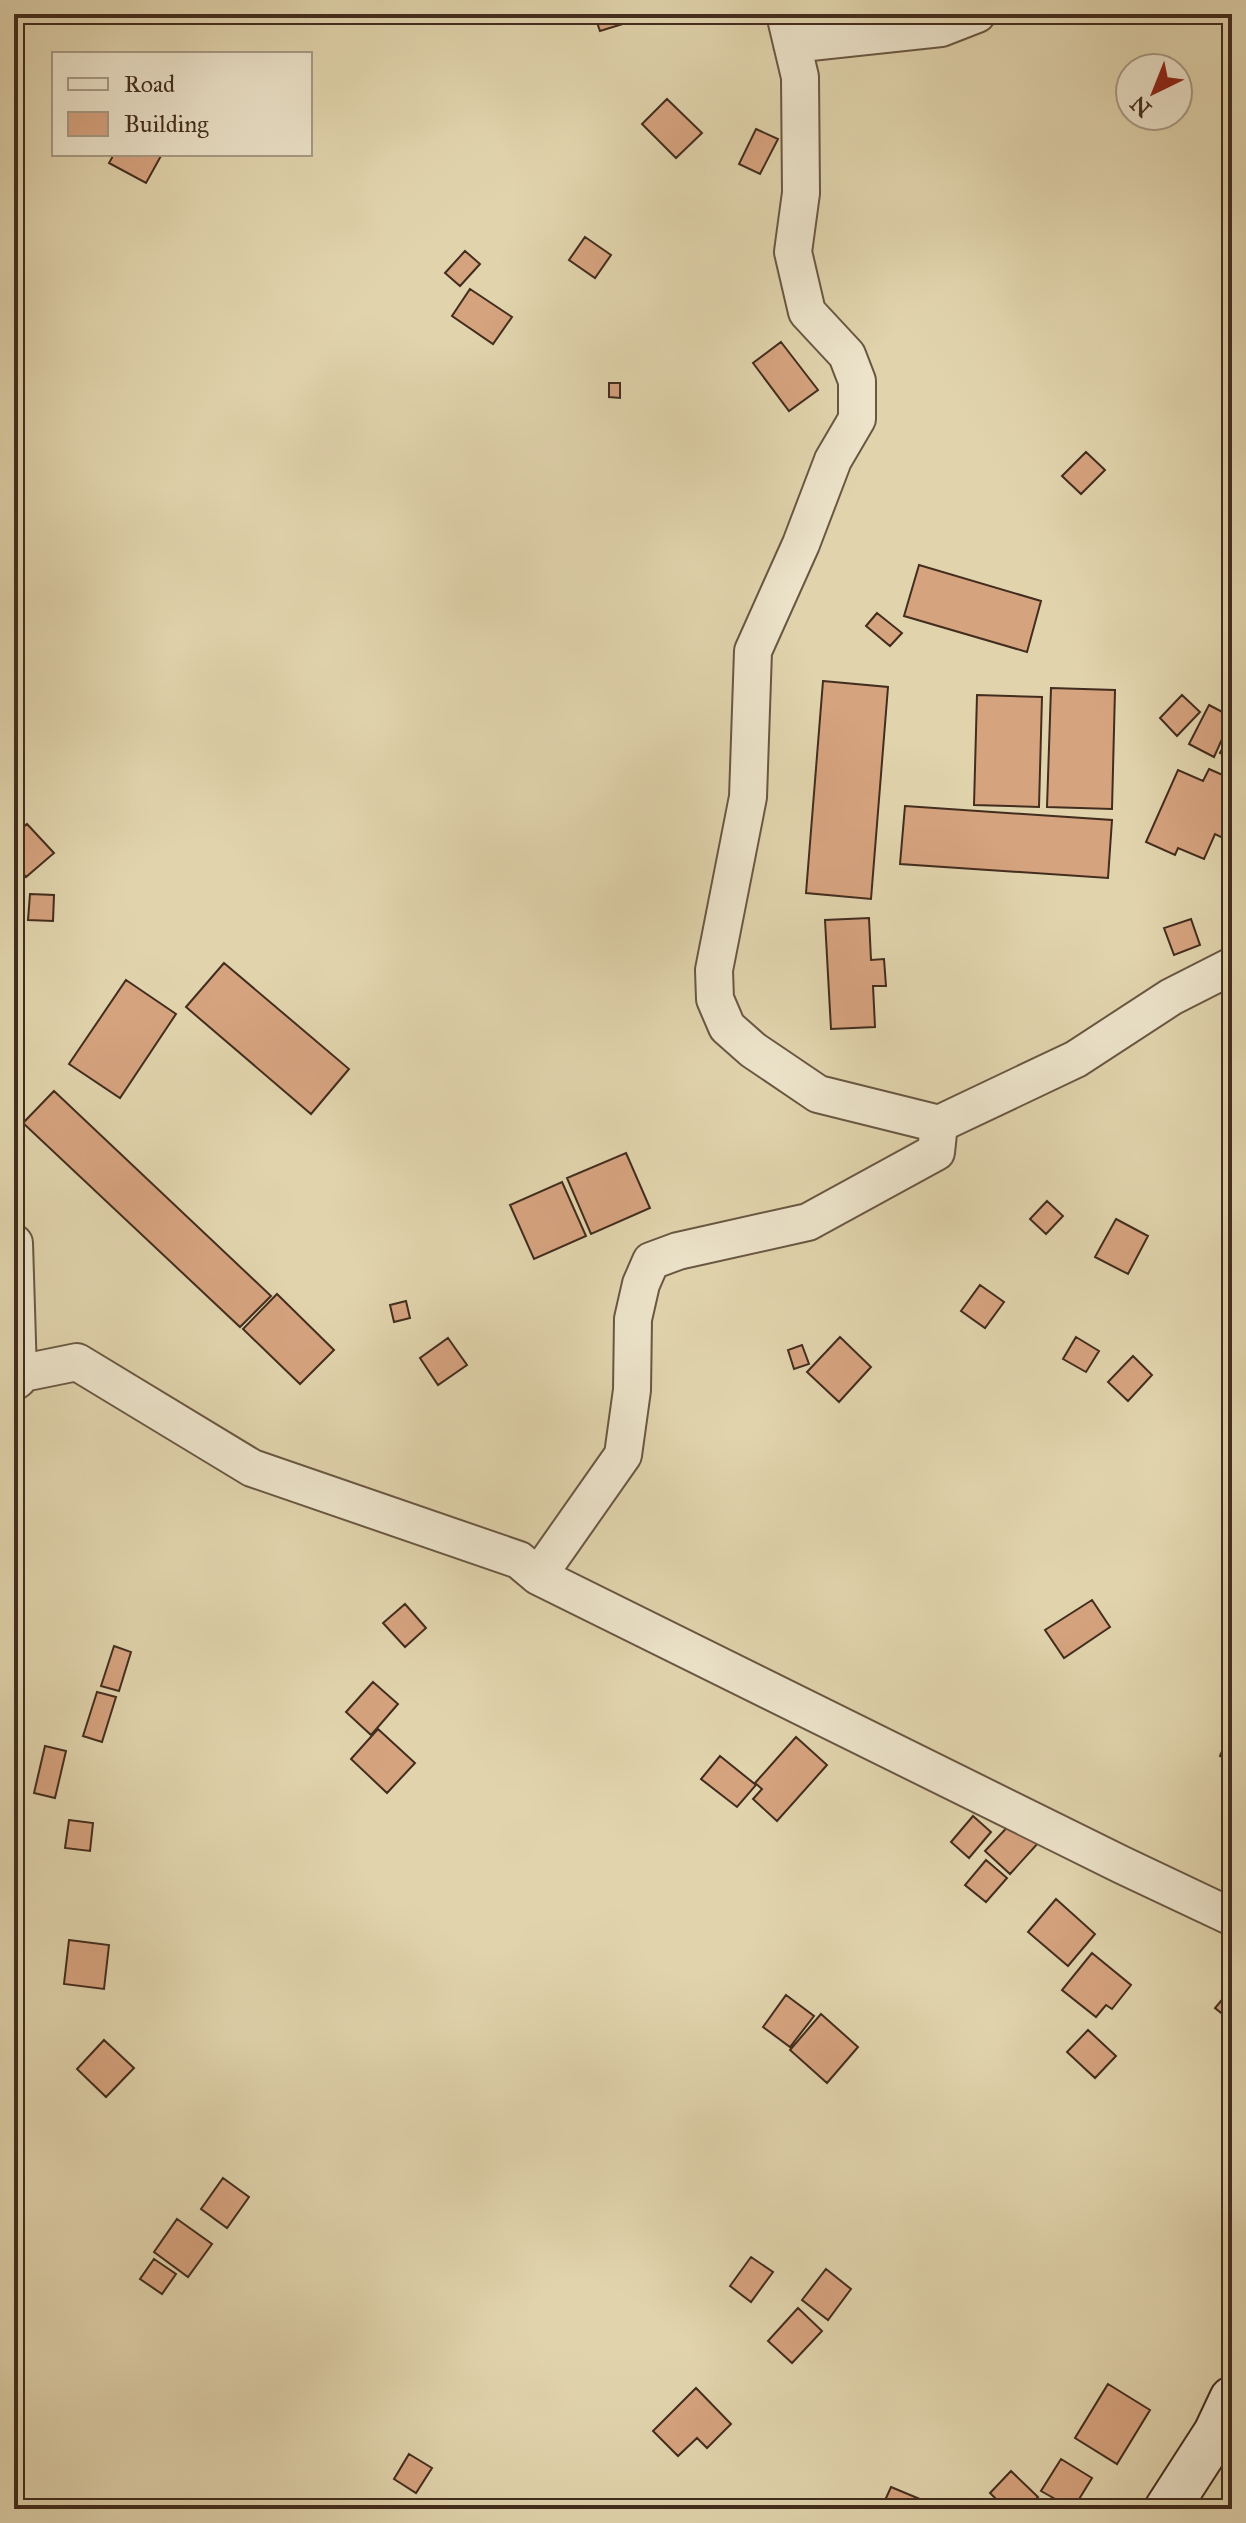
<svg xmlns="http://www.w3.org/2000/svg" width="1246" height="2523" font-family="'IM FELL Great Primer',serif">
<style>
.building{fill:#d6a37f;stroke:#432d1e;stroke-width:2}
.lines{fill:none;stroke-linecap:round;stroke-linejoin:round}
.street-casing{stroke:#6a5742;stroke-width:40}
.secondary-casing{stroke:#432d1e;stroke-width:48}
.street{stroke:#ece3ca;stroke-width:36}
.secondary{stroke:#ece3ca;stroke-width:44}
</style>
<rect width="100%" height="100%" fill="#e1d4ad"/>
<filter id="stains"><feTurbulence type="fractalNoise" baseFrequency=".0025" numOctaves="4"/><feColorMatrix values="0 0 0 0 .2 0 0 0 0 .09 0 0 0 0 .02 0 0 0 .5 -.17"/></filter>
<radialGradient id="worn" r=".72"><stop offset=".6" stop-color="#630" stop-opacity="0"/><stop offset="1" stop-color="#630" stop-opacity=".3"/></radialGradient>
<path class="building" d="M594 14H626L629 22 600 31Z
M667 99 702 133 676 158 642 124Z
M756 129 778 139 760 174 739 164Z
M114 154H162L146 183 109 163Z
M585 237 611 255 595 278 569 260Z
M465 251 480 264 460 286 445 273Z
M470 289 512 317 493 344 452 316Z
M781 342 818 390 789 411 753 363Z
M609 383H620V398L609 397Z
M1086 452 1105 470 1081 494 1062 476Z
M919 565 1041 601 1027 652 904 616Z
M877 613 902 633 890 646 866 626Z
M823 681 888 687 871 899 806 893Z
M1051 688 1115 690 1112 809 1047 807Z
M977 695 1042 697 1039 807 974 805Z
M1182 695 1200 712 1177 736 1160 718Z
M1209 705 1232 717 1214 757 1189 744Z
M1232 731V760L1220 753Z
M1209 769 1232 779 1227 792 1232 794V823L1225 839 1215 834 1204 859 1178 848 1175 855 1146 842 1178 770 1203 781Z
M905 806 1112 820 1108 878 900 864Z
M27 824 54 853 26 877 14 862V835Z
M30 894 54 895 53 921 28 920Z
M869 918 871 960 884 959 886 986H873L875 1027 831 1029 825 920Z
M1191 919 1200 945 1174 955 1164 928Z
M224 963 349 1069 311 1114 186 1007Z
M126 980 176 1014 120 1098 69 1064Z
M54 1091 271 1296 240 1327 23 1123Z
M626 1153 650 1208 591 1234 567 1178Z
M562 1182 586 1236 534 1259 510 1205Z
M1047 1201 1063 1216 1046 1234 1030 1219Z
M1116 1219 1148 1236 1128 1274 1095 1257Z
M980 1285 1004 1302 985 1328 961 1311Z
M277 1294 334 1350 300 1384 243 1329Z
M406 1301 410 1318 394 1322 390 1305Z
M840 1337 871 1367 839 1402 807 1372Z
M1076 1337 1099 1351 1086 1372 1063 1359Z
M448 1338 467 1365 438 1385 420 1358Z
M802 1345 809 1364 794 1369 788 1350Z
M1133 1356 1152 1375 1128 1401 1108 1382Z
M1092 1600 1110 1627 1064 1658 1045 1630Z
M405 1604 426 1628 405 1647 383 1623Z
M114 1646 131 1652 119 1691 101 1686Z
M373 1682 398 1704 371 1735 346 1712Z
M97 1692 116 1697 102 1742 83 1736Z
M1232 1728V1761L1220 1756Z
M378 1729 415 1763 387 1793 351 1759Z
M796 1737 827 1765 777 1821 753 1799 762 1789 755 1783Z
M45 1746 66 1751 55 1798 34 1793Z
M720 1756 756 1785 737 1807 701 1779Z
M973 1816 991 1832 969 1858 951 1842Z
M1015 1819 1039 1842 1010 1874 985 1851Z
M69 1820 93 1823 90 1851 65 1848Z
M986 1860 1007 1878 986 1902 965 1885Z
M1056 1899 1095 1934 1068 1966 1028 1932Z
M69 1940 109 1945 104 1989 64 1984Z
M1092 1953 1131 1985 1112 2009 1106 2005 1096 2017 1062 1990Z
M786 1995 814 2016 790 2047 763 2027Z
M1226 1995 1232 2000V2006L1225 2016 1215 2008Z
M821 2014 858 2047 827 2083 790 2050Z
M1088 2030 1116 2056 1095 2078 1067 2052Z
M104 2040 134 2068 106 2097 77 2069Z
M223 2178 249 2197 227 2228 201 2209Z
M177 2219 212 2244 188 2277 154 2252Z
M751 2257 773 2272 751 2302 730 2286Z
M154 2259 176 2274 162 2294 140 2279Z
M826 2269 851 2289 828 2320 802 2300Z
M798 2308 822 2331 792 2363 768 2341Z
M1108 2384 1150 2410 1117 2464 1075 2438Z
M696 2388 731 2424 707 2448 697 2438 678 2456 653 2431Z
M409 2454 432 2468 416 2493 394 2479Z
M1061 2459 1092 2478 1073 2509 1041 2491Z
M1011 2471 1038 2497 1026 2509H1006L990 2493Z
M891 2487 932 2504 930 2509H881Z"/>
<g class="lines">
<g class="street-casing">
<path id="street" d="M785 14 800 77 801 193 793 252 807 312 847 355 857 381V419L833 460 801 544 753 651 748 797 714 970 715 999 727 1027 753 1050 818 1094 939 1124
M792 44 941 28 977 14
M14 1243 18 1374
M14 1382 18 1379V1374L77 1362 252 1468 519 1560 538 1576 1122 1865 1232 1917
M538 1576 623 1455 632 1390 633 1319 641 1284 651 1261 678 1251 808 1222 936 1152 939 1124 1076 1059 1171 997 1232 966"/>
</g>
<g class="secondary-casing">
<path id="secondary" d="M1167 2509 1216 2433 1232 2399"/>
</g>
<use href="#street" class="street"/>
<use href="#secondary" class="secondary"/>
</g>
<rect width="1246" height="2523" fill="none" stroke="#e1d4ad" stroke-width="48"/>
<rect x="16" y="16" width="1214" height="2491" fill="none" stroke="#432d1e" stroke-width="4"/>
<rect x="24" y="24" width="1198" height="2475" fill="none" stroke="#432d1e" stroke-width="2"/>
<rect x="52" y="52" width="260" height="104" fill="#ece3ca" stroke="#a89a85" stroke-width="2"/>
<rect x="68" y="78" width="40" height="12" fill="#ece3ca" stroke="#a89a85" stroke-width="2"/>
<text x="124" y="92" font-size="24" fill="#432d1e">Road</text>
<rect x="68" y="112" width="40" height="24" fill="#d6a37f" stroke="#a89a85" stroke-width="2"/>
<text x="124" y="132" font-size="24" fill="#432d1e">Building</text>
<g transform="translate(1154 92) rotate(223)"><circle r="38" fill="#ece3ca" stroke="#a89a85" stroke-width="2"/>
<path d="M0-6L14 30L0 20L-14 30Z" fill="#8f2418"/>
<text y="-12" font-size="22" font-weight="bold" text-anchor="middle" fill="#432d1e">N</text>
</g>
<rect width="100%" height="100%" filter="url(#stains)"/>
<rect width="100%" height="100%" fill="url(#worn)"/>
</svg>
